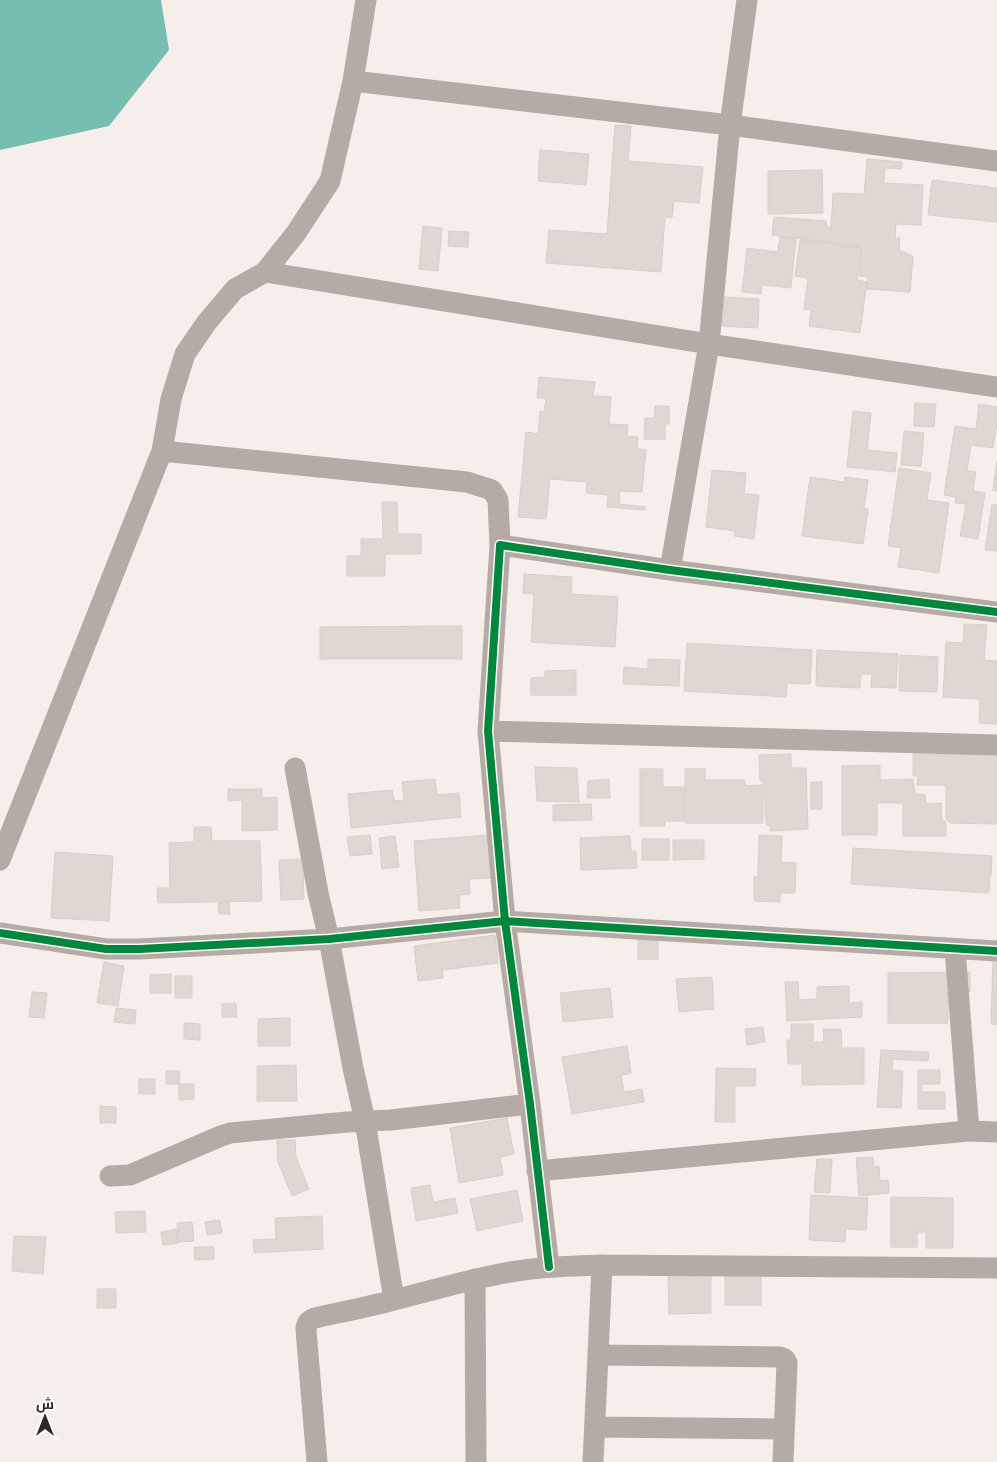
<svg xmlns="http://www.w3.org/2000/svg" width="997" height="1462" font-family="'PT Sans Narrow',Cairo,sans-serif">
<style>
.water{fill:#77bdb2}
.building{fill:#e1d7d2;stroke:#d8cec9}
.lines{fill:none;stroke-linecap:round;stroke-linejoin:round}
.street{stroke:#b6aaa4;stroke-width:21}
.cycleway-casing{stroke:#fdfdfd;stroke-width:11}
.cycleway{stroke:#00873e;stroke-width:8}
</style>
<rect width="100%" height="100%" fill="#f6eeea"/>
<path class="water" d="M0 0H161L169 50 109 126 0 150Z"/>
<path class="building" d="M615 125 631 126 628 161 703 167 699 203 674 201 672 218 665 217 661 272 546 263 549 230 607 234Z
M540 150 589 154 586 185 538 181Z
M867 159 902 162V169L885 168 884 183 923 185 921 225 896 224 895 238H900L899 250 913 256 910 292 867 289 868 277 859 276 862 247 772 235 774 217 826 221 827 227H831L833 193 864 194Z
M822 170 823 213 768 214V171Z
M932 180 997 188V222L928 215Z
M423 226 442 228 438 271 419 269Z
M449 231 469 232 468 247 448 246Z
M780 237 796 239 791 288 762 285 761 294 742 292 747 248 778 252Z
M800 240 861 248 857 280 867 282 860 333 809 326 811 310 804 309 808 278 795 276Z
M724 297 759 299 758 328 722 326Z
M539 377 595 382 593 396 611 397 609 424 628 425 627 436 638 437 637 449 646 450 642 492 620 491 619 504 645 507V510L607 507 608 495 586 493 587 482 550 479 546 519 518 517 526 432 538 434 540 411 544 412 546 398H537Z
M915 403 936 404 934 427 914 426Z
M979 404 997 407V423L993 448 971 445 967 471 976 472 973 491 985 493 978 539 960 536 966 504 955 503 956 497 944 495 955 426 976 429Z
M655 406H669V424H665V439H644L645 418H654Z
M853 411 871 413 867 450 897 453 895 472 847 467Z
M904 431 924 433 921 466 901 465Z
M997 461V491H993Z
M899 468 931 473 927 500 949 503 939 573 898 567 901 548 888 546Z
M712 470 746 473 744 494 759 495 754 539 734 536 735 531 706 527Z
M810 477 844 482 845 477 868 480 864 509H868L863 544 802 536Z
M382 502H397L398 534H421V554H385V576H347V556H361V539H383Z
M992 504 997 505V551L985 550Z
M524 574 572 577 571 594 618 597 615 647 531 642 534 594 523 593Z
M964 624 987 625 984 660 997 661V724L979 723 980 699 943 697 946 642 963 643Z
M462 626V659H320V627Z
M687 643 812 650 810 684 787 683 786 697 684 691Z
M817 650 898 654 896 688 871 687 872 674H861L860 688 816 686Z
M900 655 938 657 937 692 899 691Z
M648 659 680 660 679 686 623 684 624 667 648 669Z
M576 670V695H531V678L545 677V671Z
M791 754V768H806L808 829 770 831V826L766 824 764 784 760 779 759 755Z
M913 754H997V824L950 823 946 818V785H917L918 776H913Z
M880 765V780L913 779 915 794H925L926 804 941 803 942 820 946 821V836H903V803H877V835H842V766Z
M535 767 577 768 579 802 537 801Z
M640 769H663V787H684V821H665V826H640Z
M685 769H705V780H745V786L763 785V823H685Z
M435 779 437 795 459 793 461 817 351 828 348 794 392 790 394 801 404 800 402 782Z
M609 779 610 798H587L588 781Z
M811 782H822V809H811Z
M228 789H262V798L277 797V830L242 831V800L228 801Z
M591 804 592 820 553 821V805Z
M194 827H211L212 841H260L262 901 158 903 157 888H170L169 843 194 842Z
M370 835 372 854 350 856 347 837Z
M488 835 491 878 469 879 470 894 459 895 460 908 419 911 414 841Z
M759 835 782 836 781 862 796 863 795 893H780V902L754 901V877H758Z
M395 836 399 867 382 869 379 838Z
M630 836 631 851H636L637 868 581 870 580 838Z
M642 839H669V860H642Z
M673 840H704V859L673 860Z
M853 848 992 856 991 875 989 878 990 888 988 893 851 884Z
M55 852 113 856 109 921 51 918Z
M303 859 304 899 281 900 279 860Z
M229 902 230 914H219L218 903Z
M658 934V959H638V935Z
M495 935 498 963 442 970 443 978 418 981 414 946Z
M993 958H997V1025L991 1024Z
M104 962 124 966 118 1006 97 1003Z
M970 972V992H948V1023H888V973Z
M171 974V993H150V975Z
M175 976H192V998H175Z
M712 977 714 1009 679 1012 676 979Z
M785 982H798L799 1000 817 999V987L849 986V1003L862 1002V1017L787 1021Z
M610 988 613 1017 563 1022 560 993Z
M32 992 47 993 44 1018 29 1017Z
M236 1003 237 1017H222V1004Z
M116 1008 136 1010 135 1024 114 1022Z
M290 1018V1046H258V1019Z
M184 1023 200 1024V1040L184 1039Z
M791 1024H813V1042H824L823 1029H841L842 1048H864V1084L802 1085V1064H788L787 1040H791Z
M763 1027 765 1042 747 1045 745 1029Z
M627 1046 631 1073 621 1075 624 1092 642 1089 644 1102 572 1114 562 1057Z
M881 1050 929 1052 928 1061 893 1059 892 1070 903 1071 901 1108 877 1107Z
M296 1065 297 1101H257V1066Z
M716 1068 756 1069 755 1086H735V1122H715Z
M918 1070H940V1084H922V1092H945V1109H918Z
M166 1071H179L180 1084H166Z
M139 1079H155V1094H139Z
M179 1084H194V1099L179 1100Z
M100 1106 116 1107V1123H100Z
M507 1118 514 1154 500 1157 503 1175 459 1183 450 1128Z
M277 1140H295L296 1157 309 1189 292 1196 278 1162Z
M873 1157 874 1167 879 1166 880 1181 888 1180 889 1193 859 1196 856 1158Z
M817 1159H832L830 1193 814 1192Z
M430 1185 433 1202 455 1198 458 1213 416 1221 411 1188Z
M517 1190 523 1221 477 1231 470 1199Z
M811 1195 868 1198 866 1230 846 1229 845 1242 809 1240Z
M891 1197 953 1198V1248H926V1232H917V1247H891Z
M145 1211 146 1232 116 1233 115 1212Z
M322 1216 323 1249 254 1253 253 1240 276 1239 275 1218Z
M220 1220 222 1233 207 1235 205 1222Z
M192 1222 194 1241 178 1242 177 1223Z
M176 1229 178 1243 163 1245 161 1232Z
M14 1236 46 1237 43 1274 12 1271Z
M194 1247H214V1259L195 1260Z
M725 1270H761V1305H725Z
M668 1274H711V1313L669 1314Z
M97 1289H116V1308H97Z"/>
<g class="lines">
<path class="street" d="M353 81 730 125 997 161
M265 272 709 344 997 387
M162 451 467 482 492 490 498 500 500 545
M670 570 709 344 730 125 747 0
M488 731 997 745
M295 768 318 893 329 939 353 1068 365 1121 394 1300
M0 860 162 451 171 399 185 354 207 322 235 289 265 272 296 233 330 181 353 81 366 0
M0 933 106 949H140L329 939 505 921 997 951
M955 949 969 1131
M537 1171 969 1131 997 1132
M110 1176 130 1175 221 1136 230 1133 347 1122 391 1120 530 1104
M602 1265 598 1355 780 1357 785 1359 787 1363 783 1462
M549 1267 530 1104 505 921 488 731 500 545 670 570 997 612
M475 1279 476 1462
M595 1427 784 1429
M317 1462 306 1330C306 1323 309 1320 315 1318 342 1312 368 1307 394 1300 435 1290 476 1277 517 1271 545 1266 573 1266 602 1265L997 1268
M593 1462 598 1355"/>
<g class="cycleway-casing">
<path id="cycleway" d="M0 933 106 949H140L329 939 505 921 997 951
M549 1267 530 1104 505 921 488 731 500 545 670 570 997 612"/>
</g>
<use href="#cycleway" class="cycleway"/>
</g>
<g transform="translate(45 1417)" stroke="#fdfdfd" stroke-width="4" paint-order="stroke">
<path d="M0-4L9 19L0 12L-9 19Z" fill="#332721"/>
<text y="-8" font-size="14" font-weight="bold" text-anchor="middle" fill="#332721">ش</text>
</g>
</svg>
